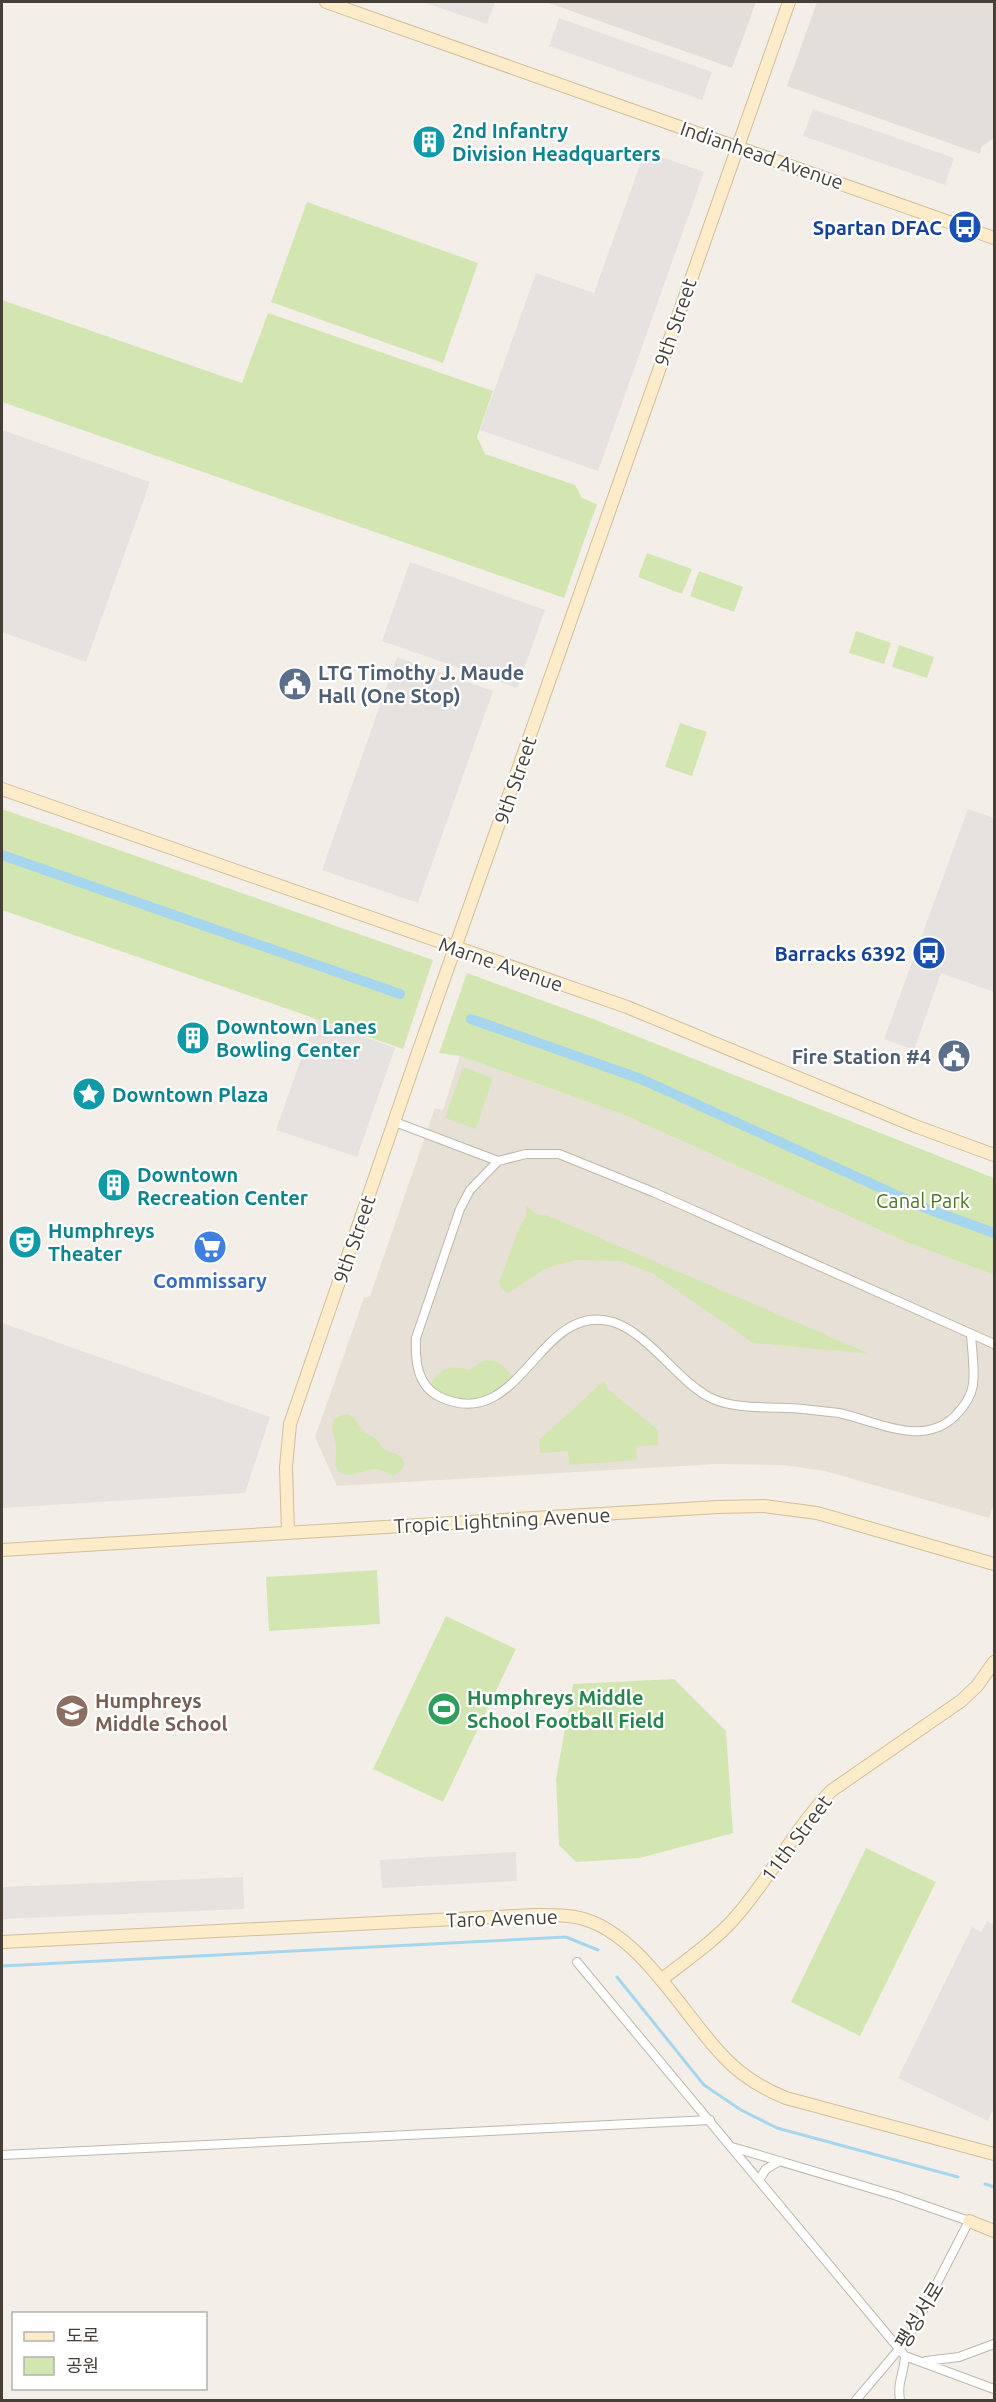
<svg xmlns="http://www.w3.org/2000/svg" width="996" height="2402" font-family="Ubuntu,'Noto Sans KR',sans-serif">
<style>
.residential{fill:#e7e0d6}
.industrial{fill:#e3ded9}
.green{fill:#d3e6b2}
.parking{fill:#e5e2e0}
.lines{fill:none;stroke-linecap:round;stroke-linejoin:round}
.stream{stroke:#a6d6ee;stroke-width:3}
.canal{stroke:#a6d6ee;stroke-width:10}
.street-casing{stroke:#bfb6ab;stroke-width:10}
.secondary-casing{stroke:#d2be99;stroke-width:14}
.street{stroke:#fff;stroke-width:8}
.secondary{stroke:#fdecc9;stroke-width:12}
.labels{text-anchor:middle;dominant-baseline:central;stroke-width:4.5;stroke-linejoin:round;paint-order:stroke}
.culture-label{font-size:20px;font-weight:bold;fill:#0d838f;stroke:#fff;text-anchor:start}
.street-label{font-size:20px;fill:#463f37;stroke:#fff}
.transit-label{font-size:20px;font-weight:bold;fill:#164399;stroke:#fff;text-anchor:end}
.service-label{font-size:20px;font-weight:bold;fill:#4e5e75;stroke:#fff;text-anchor:start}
.park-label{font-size:20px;fill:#4e772c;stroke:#fff}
.shop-label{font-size:20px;font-weight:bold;fill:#366cbe;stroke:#fff}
.leisure-label{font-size:20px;font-weight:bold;fill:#27864d;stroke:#fff;text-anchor:start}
.education-label{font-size:20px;font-weight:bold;fill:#785e54;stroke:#fff;text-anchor:start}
</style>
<rect width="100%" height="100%" fill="#f3efe8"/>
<path class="residential" d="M460 1056 624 1115 906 1242 994 1275V1503L989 1518 825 1471 783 1465 717 1464 337 1486 315 1437 364 1298 370 1296 435 1108 443 1110Z"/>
<path class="industrial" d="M546 2H756L732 68Z
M817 2H994V138L981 147 980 154 787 86Z"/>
<path class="green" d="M307 202 478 263 443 363 271 302Z
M2 300 242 383 268 313 493 391 477 437 485 454 575 485 582 498 597 504 564 598 2 402Z
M647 553 692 569 682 594 638 577Z
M699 571 743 587 734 612 690 596Z
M856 631 891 643 884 664 849 653Z
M899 645 934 657 927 678 892 667Z
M680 723 707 732 692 776 665 767Z
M2 809 433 960 403 1049 2 910Z
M467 973 596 1020 994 1178V1275L906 1242 624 1115 460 1056 439 1053Z
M463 1067 493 1078 476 1129 445 1118Z
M526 1206 537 1214 549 1216 870 1354 753 1343 652 1273 620 1261 578 1260 560 1264 543 1270 508 1293 502 1289 499 1282 520 1226 526 1217Z
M491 1360 498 1362 516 1379 500 1394 465 1405 427 1388C442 1369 444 1364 469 1370L483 1361Z
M604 1381 608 1389 658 1430V1445L636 1446 637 1460 569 1465 568 1451 540 1453 539 1440Z
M348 1414C356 1417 356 1422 361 1428 368 1438 375 1433 382 1448 393 1455 403 1451 404 1467L394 1476C389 1474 382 1470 377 1469 365 1468 351 1480 340 1472 332 1466 337 1454 336 1446 334 1430 324 1417 348 1414Z
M377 1570 380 1624 269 1631 266 1577Z
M446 1616 516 1649 443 1802 373 1769Z
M674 1679 726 1731 733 1833 640 1858 576 1862 559 1845 556 1779 573 1684Z
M866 1848 936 1882 860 2036 791 2002Z"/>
<path class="parking" d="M423 2H495L487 24Z
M559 18 712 72 702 100 549 46Z
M813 109 954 158 945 185 803 136Z
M645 151 704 172 598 471 480 430 536 273 594 293Z
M2 430 150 482 86 662 2 632Z
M410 562 545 610 517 688 382 641Z
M397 657 493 691 418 903 322 870Z
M968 809 994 818V992L941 973 914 1050 884 1039Z
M315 1019 395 1048 357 1157 276 1130Z
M2 1323 270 1417 245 1493 2 1508Z
M516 1852 517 1881 382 1888 380 1860Z
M243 1877 244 1909 2 1919V1887Z
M987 1921 994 1925V2108L988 2121 898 2078 972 1927 981 1932Z"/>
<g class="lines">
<path class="stream" d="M2 1966 566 1937 598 1950
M617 1977 704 2085 741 2110 777 2128 958 2177
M985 2184 994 2187"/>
<path class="canal" d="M2 855 400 994
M471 1019 641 1079 925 1208 994 1233"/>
<g class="street-casing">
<path id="street" d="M395 1122 498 1161
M971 1335C972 1350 975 1370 973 1385 971 1397 963 1408 955 1416 922 1448 877 1421 839 1413 830 1412 821 1411 812 1410 781 1405 737 1412 709 1397 677 1380 648 1333 613 1322 538 1300 522 1435 440 1397 417 1386 415 1361 416 1338L460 1209 470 1190 498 1161 526 1154H559L653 1192 994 1344
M577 1962 905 2356 994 2389
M732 2147 897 2196 969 2221 917 2322 900 2348 856 2400
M2 2155 710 2120
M759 2180 766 2169 780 2161
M926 2361 959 2357 994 2344
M900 2400C897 2382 904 2374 905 2356"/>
</g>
<g class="secondary-casing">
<path id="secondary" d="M326 2 994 238
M2 789 627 1007 915 1126 994 1155
M288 1532 286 1467 290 1424 415 1061 789 2
M2 1550 718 1507 764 1506 817 1513 994 1564
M2 1942 534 1915C550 1915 564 1914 580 1918 639 1932 682 2013 722 2055 740 2075 761 2088 786 2098L994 2154
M661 1980C685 1961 712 1943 733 1920 769 1880 794 1830 831 1791L961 1701 977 1686 994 1662
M969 2221 994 2231"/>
</g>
<use href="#street" class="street"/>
<use href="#secondary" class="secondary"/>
</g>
<defs>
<g id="building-disc" transform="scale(1.725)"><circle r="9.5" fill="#0f9aa8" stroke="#fff"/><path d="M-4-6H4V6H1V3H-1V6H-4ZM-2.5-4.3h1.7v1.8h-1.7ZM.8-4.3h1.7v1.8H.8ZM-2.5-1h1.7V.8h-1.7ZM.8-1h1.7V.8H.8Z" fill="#fff"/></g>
<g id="bus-disc" transform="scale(1.725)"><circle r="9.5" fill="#1a4fb4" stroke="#fff"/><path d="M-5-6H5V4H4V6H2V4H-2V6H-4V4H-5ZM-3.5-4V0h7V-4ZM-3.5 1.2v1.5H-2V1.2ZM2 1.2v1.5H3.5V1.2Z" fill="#fff"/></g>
<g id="civic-disc" transform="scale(1.725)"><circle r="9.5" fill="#5c6f8a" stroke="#fff"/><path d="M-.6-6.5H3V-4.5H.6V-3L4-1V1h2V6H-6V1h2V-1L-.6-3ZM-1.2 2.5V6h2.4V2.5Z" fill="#fff"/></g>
<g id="sight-disc" transform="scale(1.725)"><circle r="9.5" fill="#0f9aa8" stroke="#fff"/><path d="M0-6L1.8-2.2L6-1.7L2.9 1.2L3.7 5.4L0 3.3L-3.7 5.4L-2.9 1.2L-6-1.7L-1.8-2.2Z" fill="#fff"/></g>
<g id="theatre-disc" transform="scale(1.725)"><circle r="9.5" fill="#0f9aa8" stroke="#fff"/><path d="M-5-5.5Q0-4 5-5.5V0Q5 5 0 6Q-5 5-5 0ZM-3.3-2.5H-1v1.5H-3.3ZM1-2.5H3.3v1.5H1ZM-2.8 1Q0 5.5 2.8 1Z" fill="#fff"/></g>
<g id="supermarket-disc" transform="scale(1.725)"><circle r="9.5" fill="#3f7fe0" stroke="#fff"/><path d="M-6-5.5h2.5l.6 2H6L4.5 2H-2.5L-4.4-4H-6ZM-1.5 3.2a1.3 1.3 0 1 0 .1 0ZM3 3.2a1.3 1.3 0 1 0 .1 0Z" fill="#fff"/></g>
<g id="stadium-disc" transform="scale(1.725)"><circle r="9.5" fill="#2e9e5b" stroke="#fff"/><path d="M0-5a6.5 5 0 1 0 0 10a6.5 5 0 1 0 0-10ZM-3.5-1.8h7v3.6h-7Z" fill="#fff"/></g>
<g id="school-disc" transform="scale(1.725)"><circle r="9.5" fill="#8d6e63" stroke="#fff"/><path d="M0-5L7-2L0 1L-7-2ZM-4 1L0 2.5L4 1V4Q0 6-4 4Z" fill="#fff"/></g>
</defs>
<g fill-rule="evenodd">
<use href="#building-disc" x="429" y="142"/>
<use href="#bus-disc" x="965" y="227"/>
<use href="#civic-disc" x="295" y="684"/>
<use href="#bus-disc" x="929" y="953"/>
<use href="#building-disc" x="193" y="1038"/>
<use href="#civic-disc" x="954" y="1056"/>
<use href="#sight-disc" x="89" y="1094"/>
<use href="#building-disc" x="114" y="1185"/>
<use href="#theatre-disc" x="25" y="1242"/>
<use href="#supermarket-disc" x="210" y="1247"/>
<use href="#stadium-disc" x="444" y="1709"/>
<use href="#school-disc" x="72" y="1711"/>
</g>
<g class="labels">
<g class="culture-label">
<text x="452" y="130">2nd Infantry<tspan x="452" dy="23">Division Headquarters</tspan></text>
<text x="216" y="1026">Downtown Lanes<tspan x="216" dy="23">Bowling Center</tspan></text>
<text x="112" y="1094">Downtown Plaza</text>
<text x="137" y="1174">Downtown<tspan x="137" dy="23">Recreation Center</tspan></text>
<text x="48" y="1230">Humphreys<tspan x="48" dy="23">Theater</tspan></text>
</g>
<g class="street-label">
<text transform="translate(762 155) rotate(19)">Indianhead Avenue</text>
<text transform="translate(675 322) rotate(-71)">9th Street</text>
<text transform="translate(515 780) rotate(-71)">9th Street</text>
<text transform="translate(501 964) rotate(19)">Marne Avenue</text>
<text transform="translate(354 1239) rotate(-71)">9th Street</text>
<text transform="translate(502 1520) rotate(-3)">Tropic Lightning Avenue</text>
<text transform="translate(796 1838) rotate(-53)">11th Street</text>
<text transform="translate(502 1918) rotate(-2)">Taro Avenue</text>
<text transform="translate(919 2315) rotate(-59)">팽성서로</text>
</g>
<g class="transit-label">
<text x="942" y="227">Spartan DFAC</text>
<text x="906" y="953">Barracks 6392</text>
</g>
<g class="service-label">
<text x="318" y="672">LTG Timothy J. Maude<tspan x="318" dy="23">Hall (One Stop)</tspan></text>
<text x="931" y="1056" text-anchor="end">Fire Station #4</text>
</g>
<g class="park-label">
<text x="923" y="1200">Canal Park</text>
</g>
<g class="shop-label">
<text x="210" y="1280">Commissary</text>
</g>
<g class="leisure-label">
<text x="467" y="1697">Humphreys Middle<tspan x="467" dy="23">School Football Field</tspan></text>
</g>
<g class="education-label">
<text x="95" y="1700">Humphreys<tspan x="95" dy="23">Middle School</tspan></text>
</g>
</g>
<rect width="996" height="2402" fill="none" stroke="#463f37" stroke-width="6"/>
<rect x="12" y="2312" width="195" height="78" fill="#ffffff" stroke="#b5b2af" stroke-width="1.5"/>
<rect x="24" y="2332" width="30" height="9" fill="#fdecc9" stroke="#b5b2af" stroke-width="1.5"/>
<text x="66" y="2342" font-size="18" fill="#463f37">도로</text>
<rect x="24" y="2357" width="30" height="18" fill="#d3e6b2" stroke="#b5b2af" stroke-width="1.5"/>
<text x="66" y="2372" font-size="18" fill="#463f37">공원</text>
</svg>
